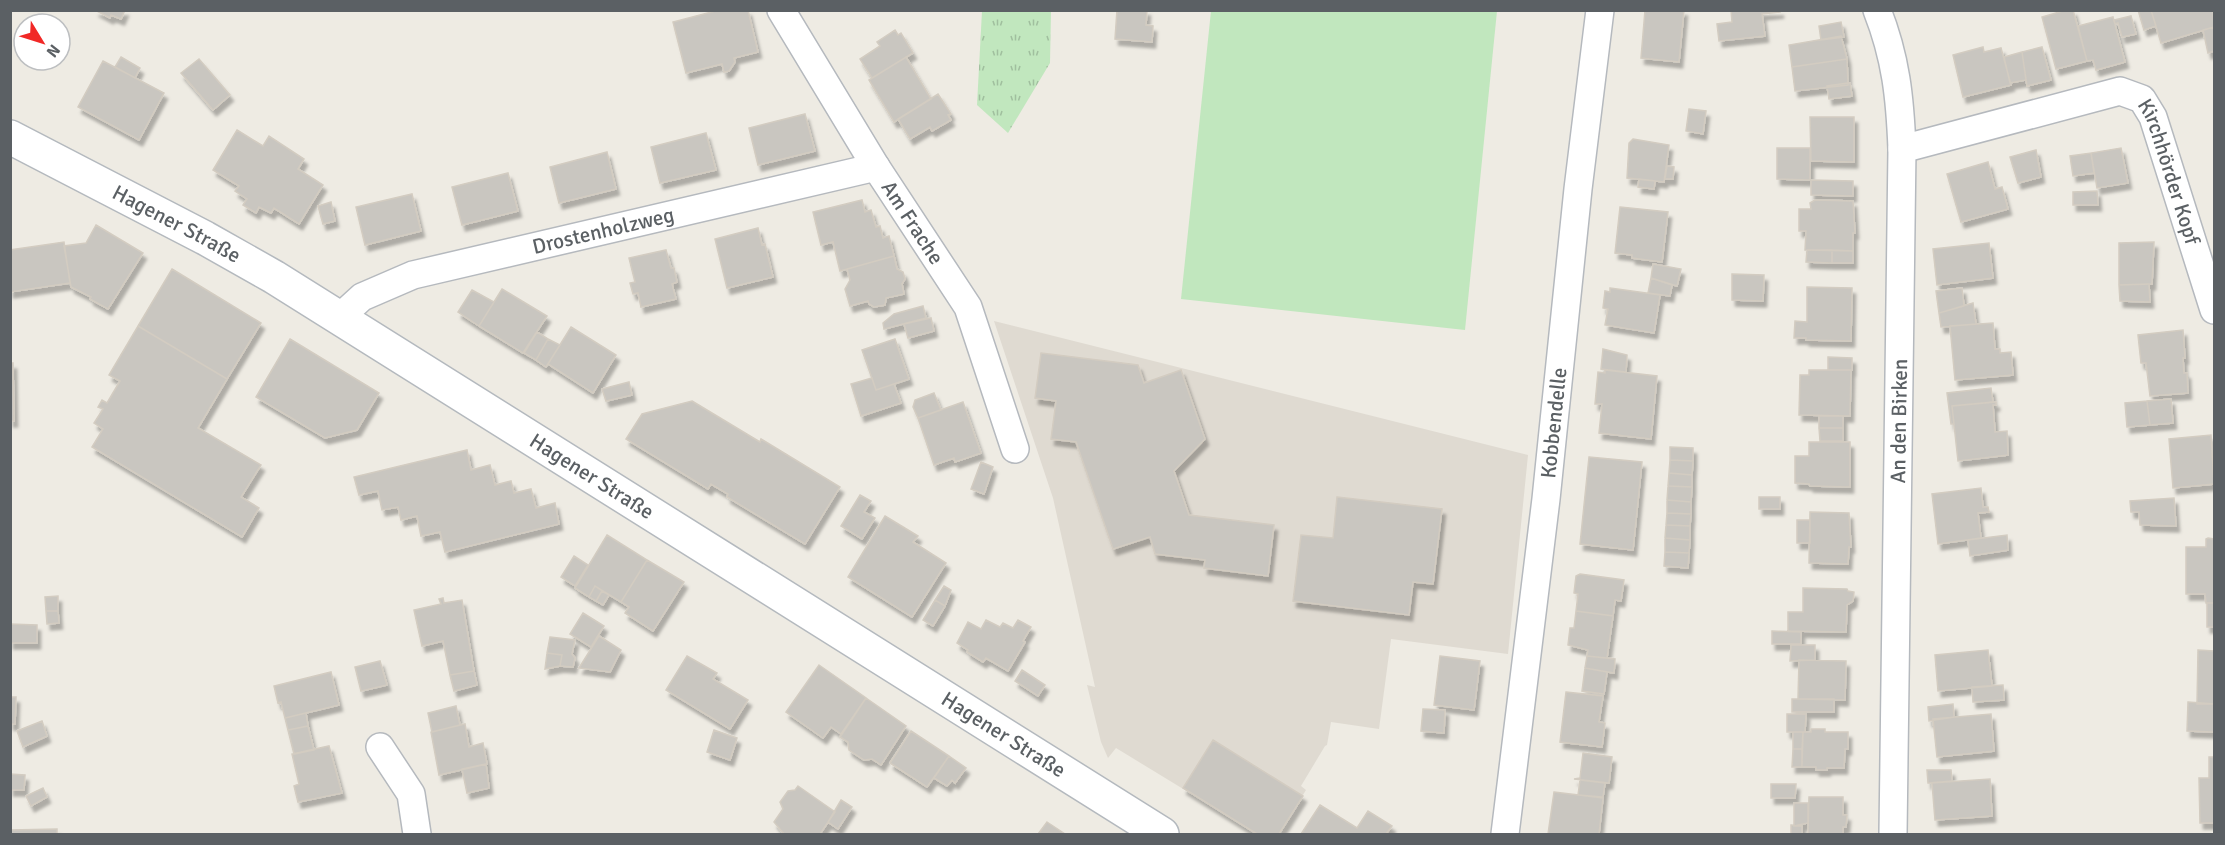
<svg xmlns="http://www.w3.org/2000/svg" width="2225" height="845" font-family="Signika,sans-serif">
<style>
.education{fill:#dfdad1}
.grass{fill:url(#grass-tufts)}
.pitch{fill:#c1e7be}
.building{fill:#c9c6c0;stroke:#d3ccc1;stroke-width:1.5;filter:url(#shadow)}
.lines{fill:none;stroke-linecap:round;stroke-linejoin:round}
.street-casing{stroke:#b5b9be;stroke-width:30}
.secondary-casing{stroke:#b4b9be;stroke-width:36}
.street{stroke:#fff;stroke-width:27}
.secondary{stroke:#fff;stroke-width:33}
.labels{text-anchor:middle;dominant-baseline:central;stroke-width:6;stroke-linejoin:round;paint-order:stroke}
.street-label{font-size:21px;fill:#5b6064;stroke:#fff}
</style>
<defs>
<pattern id="grass-tufts" width="24" height="20" patternUnits="userSpaceOnUse" patternTransform="scale(1.5)"><rect width="24" height="20" fill="#c1e7be"/><path d="M3 7l-1-3M5 7V3M7 7l1-3M15 17l-1-3M17 17v-4M19 17l1-3" fill="none" stroke="#a0bf9e"/></pattern>
<filter id="shadow"><feDropShadow dx="3.5" dy="6" stdDeviation="1.5" flood-color="#0004"/></filter>
</defs>
<rect width="100%" height="100%" fill="#eeebe3"/>
<path class="education" d="M994 321 1528 455 1508 654 1391 639 1379 729 1331 722 1327 745 1325 746 1301 786 1306 790 1279 834H1257L1116 748 1108 758 1101 742 1087 685 1095 687 1053 498Z"/>
<path class="grass" d="M982 11H1051L1050 63 1008 133 977 105Z"/>
<path class="pitch" d="M1211 11H1497L1465 330 1181 299Z"/>
<path class="building" d="M95 10H125L121 19 111 15 110 18Z
M719 10H748L758 52 734 58 735 62 729 71 724 72 722 64 686 73 673 22Z
M1117 10H1147L1146 25 1153 26 1152 42 1115 39Z
M1645 10H1684L1679 62 1641 58Z
M1731 10H1780V12L1762 14 1765 36 1719 41 1717 24 1732 22Z
M2066 10H2073L2087 61 2056 69 2042 17Z
M2138 10H2151L2156 26 2144 30Z
M2151 10H2213L2214 27 2161 43Z
M2131 16 2136 34 2122 37 2118 23 2115 24 2114 20Z
M2113 17 2125 62 2096 70 2093 60 2087 61 2078 26Z
M1841 22 1844 37 1821 40 1819 26Z
M2214 27V51L2208 53 2203 30Z
M895 30 898 35 901 33 913 53 872 78 860 59 880 46 877 42Z
M1841 36 1847 59 1792 67 1789 45Z
M1983 47 1984 52 2001 48 2011 85 1963 97 1953 55Z
M2042 47 2051 80 2027 86 2022 52Z
M2022 52 2026 80 2010 83 2004 57Z
M121 57 140 68 135 78 115 67Z
M906 57 931 99 894 122 869 80Z
M199 59 230 95 213 110 181 73Z
M1847 59 1848 85 1795 91 1792 67Z
M103 61 164 93 139 140 78 107Z
M1848 83H1850L1852 96 1829 99 1827 86Z
M938 94 951 114 948 115 951 120 932 131 930 127 910 139 898 119Z
M1689 109 1706 111 1703 134 1686 131Z
M805 114 815 151 758 165 749 128Z
M1810 117H1854V162L1811 161Z
M237 130 263 146 269 136 304 159 298 169 323 185 299 224 274 208 271 213 259 207 256 213 243 205 247 199 235 191 239 186 213 170Z
M706 133 716 170 660 183 651 147Z
M1633 139 1669 145 1664 182 1627 178 1629 143Z
M1777 148H1810V180L1777 179Z
M2121 148 2128 183 2097 188 2091 153Z
M2036 150 2041 177 2018 183 2010 157Z
M607 152 616 189 559 203 550 167Z
M2091 153 2094 173 2073 176 2070 156Z
M1988 162 1995 189 2002 187 2008 209 1961 222 1947 174Z
M1667 166 1674 167 1673 179H1665Z
M508 173 518 211 462 225 452 187Z
M1639 179 1655 181 1654 189 1638 187Z
M1811 180 1853 181V196L1811 195Z
M2097 191 2098 205H2073V192Z
M412 194 421 231 365 245 356 207Z
M862 200 865 212 871 210 876 227 880 226 883 238 889 236 894 256 840 271 833 242 821 245 813 212Z
M1815 200 1853 201 1855 233H1853V251L1805 250 1806 231H1799V209H1811L1810 203Z
M331 202 335 221 323 224 318 206Z
M1620 207 1668 212 1662 262 1632 258V255L1615 253Z
M96 225 143 253 108 309 90 299 91 297 71 287 64 246 86 243Z
M758 228 762 245 765 244 773 277 727 288 715 239Z
M64 242 70 283 10 292V250Z
M2154 242 2152 284 2119 285V243Z
M1989 243 1993 278 1937 285 1933 249Z
M666 250 671 268H674L677 282 672 284 676 299 641 307 638 293 633 294 630 283 635 282 629 258Z
M1807 250H1832V263L1806 262Z
M1832 250 1853 251V263H1832Z
M894 256 897 269 903 272 905 279 902 284 904 294 886 298 885 305 874 307 869 304 868 301 850 306 845 289 850 280 847 269Z
M1653 264 1681 269 1677 286 1651 278Z
M172 269 261 323 227 379 138 326Z
M1732 274 1764 275 1763 301 1732 300Z
M1651 278 1672 285 1670 296 1648 293Z
M2149 284 2150 302 2120 301 2119 285Z
M1807 287 1852 288 1851 341 1806 340V338H1794L1795 321 1807 322Z
M1610 288 1660 295 1654 333 1605 325 1608 309 1603 308 1605 291 1610 292Z
M1962 288 1964 306 1939 313 1936 291Z
M502 289 547 316 523 353 479 326Z
M472 290 494 302 479 326 458 312Z
M1973 303 1976 324 1941 327 1939 313Z
M923 306 926 318 884 329 883 323 894 314Z
M931 318 934 331 908 338 904 324Z
M1993 323 1995 349H2000V353L2011 352 2013 375 1955 380 1950 326Z
M138 326 227 379 198 428 261 465 241 497 259 508 242 537 92 447 103 429 94 423 103 409 98 407 102 400 107 403 120 381 109 375Z
M571 327 616 355 593 393 548 364Z
M2183 330 2185 358H2183L2184 373H2187L2188 393 2150 396 2146 363H2141L2138 335Z
M537 332 548 339 536 360 524 353Z
M290 339 379 393 357 430 325 438 256 397Z
M548 339 560 345 546 367 536 360Z
M895 339 909 379 876 390 862 350Z
M1603 349 1627 355 1626 372 1601 369Z
M1041 353 1138 365 1144 383 1181 370 1205 439 1174 471 1189 515 1274 525 1268 576 1204 568 1205 560 1155 554 1150 537 1113 549 1076 442 1051 439 1056 401 1035 398Z
M1828 357 1852 358V370H1828Z
M10 363H13L14 421H10Z
M1605 370 1657 376 1651 439 1599 433 1602 404H1595L1598 372 1605 373Z
M1809 370H1851L1850 416 1799 415 1800 375H1809Z
M872 378 876 390 894 384 901 403 861 416 851 384Z
M629 382 632 395 606 401 602 389Z
M1991 388 1993 402 1952 406 1954 424H1951L1947 393Z
M934 393 941 410 918 418 913 407 915 400Z
M2171 399 2173 423 2150 425 2147 401Z
M692 401 760 442 761 439 840 487 805 544 727 497 728 494 711 484 708 489 626 439 642 414Z
M2147 401 2150 425 2127 427 2125 403Z
M963 402 981 453 955 462 954 458 934 465 918 418Z
M1996 402V405H1993L1995 432 2007 431 2008 455 1958 461 1952 406Z
M1819 416H1843V428H1819Z
M1819 428H1843V441H1820Z
M2211 435 2214 484 2173 488 2169 439Z
M1809 442H1850V487L1810 486 1809 484 1795 483V456H1809Z
M1670 447 1693 448V461L1670 460Z
M467 450 471 470 490 465 495 485 511 481 514 493 531 489 536 508 555 503 559 524 445 552 440 532 421 536 417 516 401 520 398 507 382 510 378 491 359 495 354 477Z
M1589 457 1642 462 1633 550 1580 544Z
M1670 460 1693 461 1692 475 1669 473Z
M981 462 993 467 984 494 971 489Z
M1669 473 1692 475V487L1668 486Z
M1668 486 1692 487 1691 502 1667 500Z
M1981 488 1983 507H1988L1989 512 1978 513 1981 538 1938 544 1932 494Z
M860 495 871 501 864 512 875 518 862 539 841 526Z
M1337 497 1442 509 1433 584 1413 582 1409 615 1293 601 1301 535 1333 538Z
M1759 497H1780V509H1759Z
M2174 498 2176 526 2140 525 2139 512H2131L2130 501Z
M1667 500 1691 502V514L1667 513Z
M1810 512 1849 513 1851 547H1849L1848 564 1809 563Z
M1667 513 1691 514 1690 526 1666 525Z
M885 516 918 536 913 542 946 563 912 617 848 577Z
M1797 520H1810V543H1797Z
M1666 525 1690 526V540L1665 538Z
M607 535 647 560 621 602 595 586 589 597 575 588Z
M2007 535 2008 550 1970 556 1968 540Z
M1665 538 1690 540 1689 553 1665 552Z
M2208 538 2214 539V603H2206L2205 594H2186V547H2206V539Z
M1665 552 1689 553 1688 568 1664 566Z
M574 556 588 565 575 586 561 577Z
M647 560 684 582 653 631 625 613 629 607 621 602Z
M1580 574 1624 580 1621 601 1615 600 1613 616 1576 611 1578 594 1574 593 1576 576Z
M595 586 602 591 596 601 589 597Z
M944 586 951 590 945 606 935 600Z
M1803 588 1847 589 1848 591 1854 592 1853 601 1847 605 1846 632 1788 631V612H1803Z
M602 591 609 595 603 605 596 601Z
M58 596V611H46L45 597Z
M443 598 444 603 462 600 474 671 450 675 443 641 422 646 414 610 441 604 439 599Z
M935 600 945 606 933 626 923 620Z
M2207 603H2214V627H2207Z
M46 611H58L59 623 47 624Z
M1576 611 1613 616 1607 658 1587 656 1588 650 1568 645 1570 628H1574Z
M583 613 604 626 591 647 570 634Z
M986 620 1000 627 1003 623 1013 628 1018 620 1031 627 1023 641 1025 642 1008 671 986 658 983 662 967 652 968 650 957 643 968 622 981 629Z
M10 624 37 625V643H10Z
M1772 631 1801 632V644H1772Z
M599 636 621 650 610 672 579 668Z
M550 637 575 640 572 654 575 658 573 667 560 666 562 655 547 653Z
M1791 645H1815V660L1790 661Z
M1988 650 1992 686 1938 691 1935 655Z
M2198 650 2214 651V704H2197Z
M547 653 562 655 560 666 545 669Z
M687 656 717 673 713 679 748 700 730 729 666 690Z
M1440 656 1480 661 1474 710 1434 705Z
M1587 656 1615 659 1614 673 1585 668Z
M1799 660 1846 661 1845 700 1798 699Z
M380 661 387 685 361 691 355 667Z
M819 665 866 698 841 734 831 727 823 738 786 712Z
M1585 668 1607 672 1604 694 1582 691Z
M1022 670 1045 685 1038 696 1015 681Z
M474 671 477 685 454 691 450 675Z
M331 672 339 705 285 718 281 702 278 703 274 686Z
M2003 685 2004 700 1973 702 1972 687Z
M1566 692 1603 696 1599 722 1605 723 1602 747 1560 742Z
M10 697H16L15 724H10Z
M866 698 906 726 881 765 872 759 864 760 849 750 848 742 840 737Z
M1792 699H1834V712H1792Z
M2188 702 2214 704V732L2187 731Z
M1953 704 1954 717 1929 721 1928 707Z
M456 706 460 725 432 732 428 713Z
M1423 709 1445 710 1444 733 1421 731Z
M306 713 308 726 288 730 285 718Z
M1787 714H1806L1805 732H1787Z
M1991 714 1994 751 1937 757 1933 719Z
M42 721 47 736 23 747 17 731Z
M465 724 469 747 483 743 487 764 439 775 431 732Z
M308 726 314 750 294 754 288 730Z
M1811 729H1825V732H1848V749H1845L1844 768H1827V770H1816V767H1802L1803 732H1811Z
M714 730 737 738 730 760 707 752Z
M911 731 949 756 927 787 890 763Z
M1793 732H1803L1802 749H1793Z
M1213 740 1303 796 1279 834H1257L1183 788Z
M329 746 342 793 298 802 294 786 299 784 292 754Z
M1793 749H1802V767H1792Z
M1583 753 1612 757 1609 783 1574 779 1580 778Z
M949 756 966 768 955 783 952 780 947 786 934 778Z
M2209 757H2214V823H2200L2199 778H2209Z
M486 764 489 788 467 793 462 769Z
M1927 770H1951L1952 781 1928 783Z
M10 774 25 775 24 790H10Z
M1990 779 1992 816 1935 820 1932 783Z
M1580 780 1605 783 1603 797 1578 795Z
M1771 784H1796L1795 798H1771Z
M798 786 835 812 820 834H784L774 822 783 809 780 802 788 791 795 790Z
M43 788 47 797 31 806 26 796Z
M1554 792 1603 798 1599 834H1548Z
M1809 797H1843V815H1847L1846 827H1843V834H1808Z
M841 800 852 807 838 829 828 822Z
M1794 803H1808V823L1794 826Z
M1320 805 1357 828 1368 811 1392 826 1386 834H1301Z
M1047 822 1065 834H1038Z
M1791 825 1802 826V834H1791Z
M57 829V834H10V830Z"/>
<g class="lines">
<g class="street-casing">
<g id="street">
<path id="s1" d="M781 10 876 167 968 307 1015 449"/>
<path d="M1877 10C1896 58 1900 98 1902 149L1893 834"/>
<path id="s2" d="M1902 149 2120 91 2142 99 2153 117 2214 310"/>
<path id="s3" d="M339 318 362 297 413 275 876 167"/>
<path d="M380 747 411 794 417 834"/>
<path id="s4" d="M1505 834 1546 499 1578 189 1600 10"/>
</g>
</g>
<g class="secondary-casing">
<g id="secondary">
<path id="s5" d="M10 137 205 238 274 277 1162 834"/>
</g>
</g>
<use href="#street" class="street"/>
<use href="#secondary" class="secondary"/>
</g>
<g class="labels">
<g class="street-label">
<text stroke="none"><textPath href="#s2" startOffset="327">Kirchhörder Kopf</textPath></text>
<text stroke="none"><textPath href="#s1" startOffset="250">Am Frache</textPath></text>
<text stroke="none"><textPath href="#s5" startOffset="188">Hagener Straße</textPath></text>
<text stroke="none"><textPath href="#s3" startOffset="282">Drostenholzweg</textPath></text>
<text transform="translate(1899 421) rotate(-89)">An den Birken</text>
<text stroke="none"><textPath href="#s4" startOffset="414">Kobbendelle</textPath></text>
<text stroke="none"><textPath href="#s5" startOffset="674">Hagener Straße</textPath></text>
<text stroke="none"><textPath href="#s5" startOffset="1160">Hagener Straße</textPath></text>
</g>
</g>
<rect width="2225" height="845" fill="none" stroke="#5b6064" stroke-width="24"/>
<g transform="translate(42 42) rotate(128)"><circle r="28" fill="#ffffff" stroke="#bdbfc1" stroke-width="1.5"/>
<path d="M0-4.5L10 22L0 15L-10 22Z" fill="#f12826"/>
<text y="-9" font-size="16" font-weight="bold" text-anchor="middle" fill="#5b6064">N</text>
</g>
</svg>
